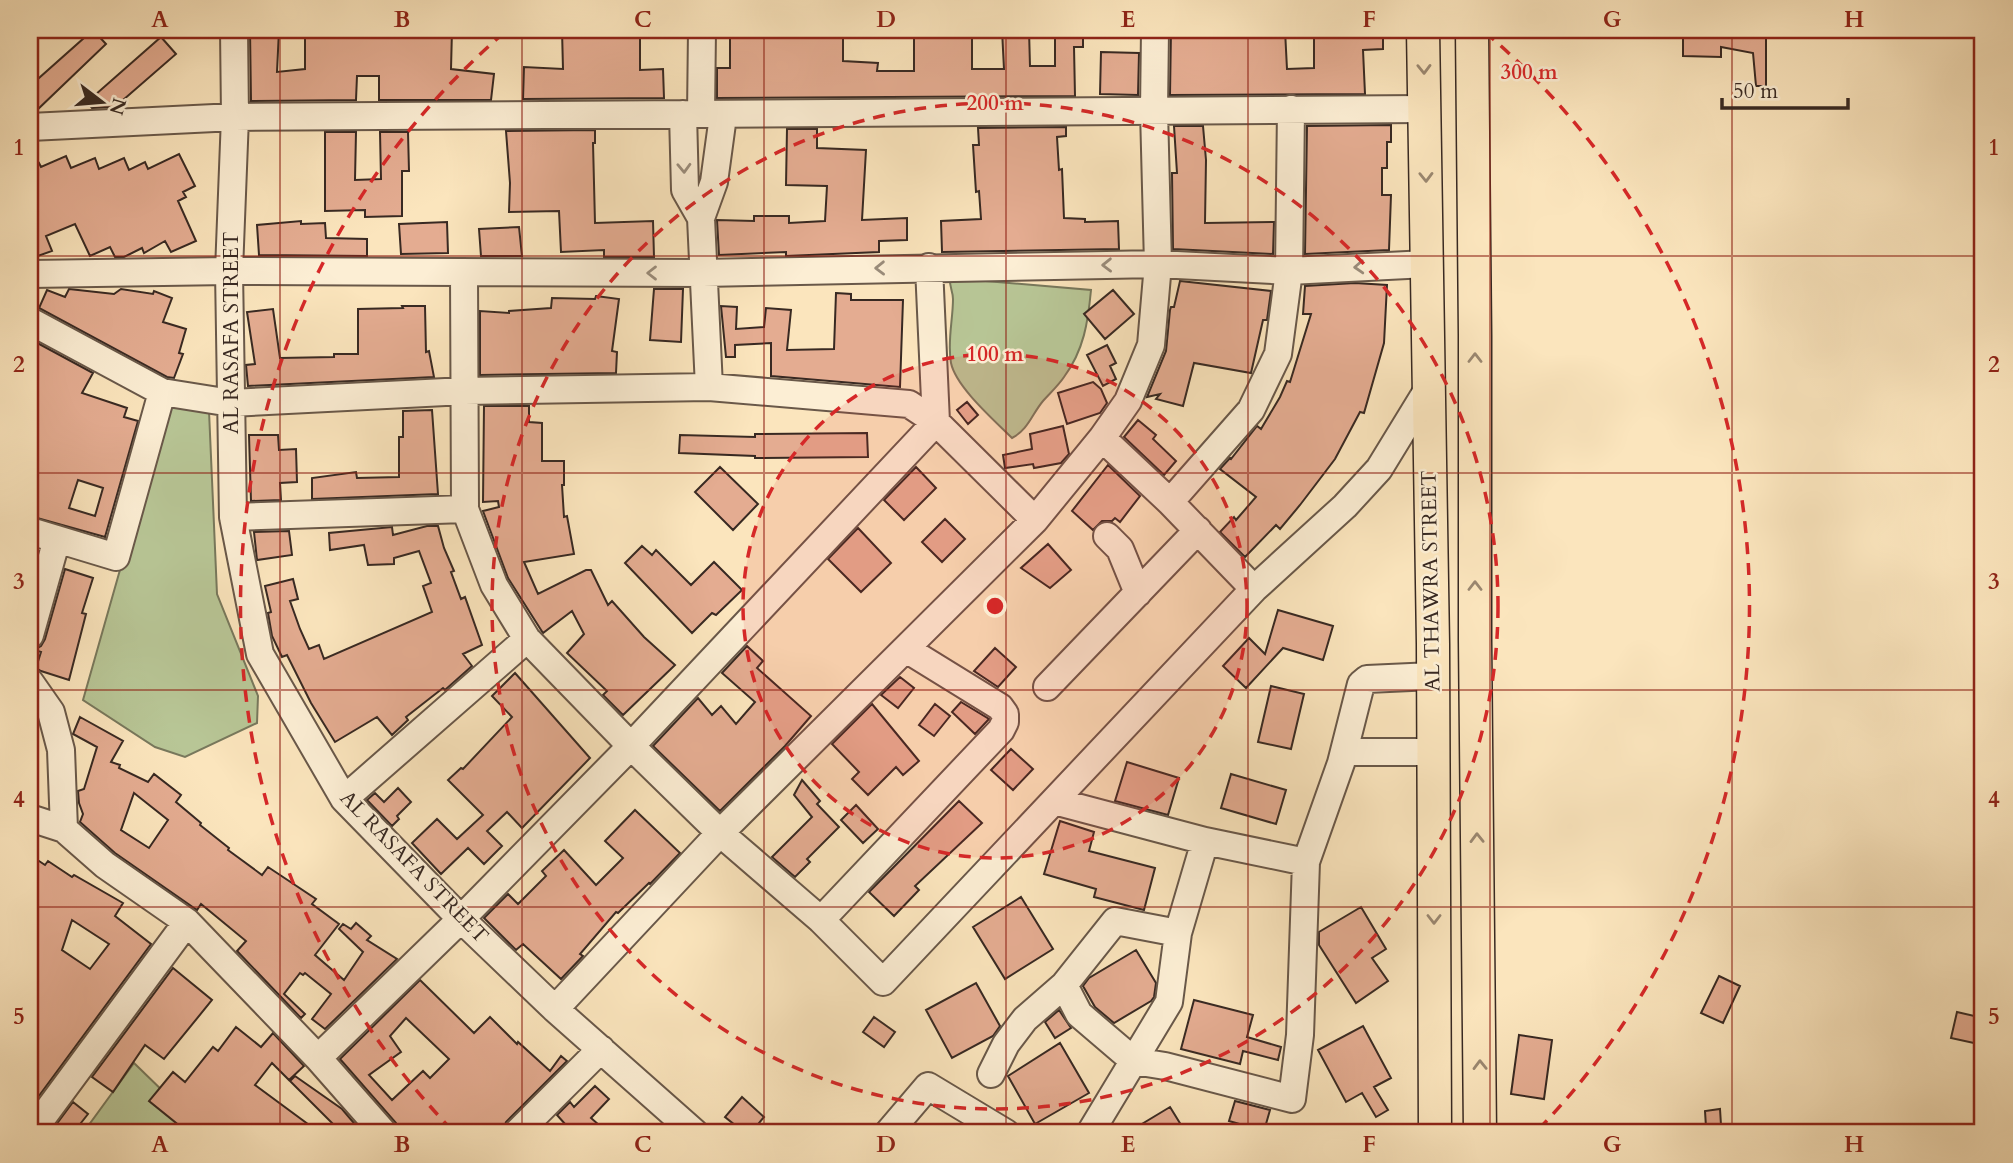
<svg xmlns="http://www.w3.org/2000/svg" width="2013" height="1163" font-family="Cardo,serif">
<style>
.green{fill:#b8c696;stroke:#78785c;stroke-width:2}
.building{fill:#e4ac91;stroke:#382922;stroke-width:2;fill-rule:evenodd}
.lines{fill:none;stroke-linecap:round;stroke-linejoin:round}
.minor-casing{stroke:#695849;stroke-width:30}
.major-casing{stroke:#382922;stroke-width:35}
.minor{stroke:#fceed4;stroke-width:26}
.major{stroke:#fbe5bd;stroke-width:32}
.oneway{stroke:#9a8770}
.oneway2{stroke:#9a8c7b}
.grid{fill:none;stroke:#8f2418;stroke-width:2;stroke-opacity:0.55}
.ring{fill:none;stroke:#d62828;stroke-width:3.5;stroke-dasharray:12 9}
.labels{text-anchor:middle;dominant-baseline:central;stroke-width:5;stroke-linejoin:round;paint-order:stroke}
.street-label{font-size:21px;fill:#382922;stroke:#fceed4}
.centre{fill:#d62828;stroke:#fceed4;stroke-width:3.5}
.ring-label{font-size:21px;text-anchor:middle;font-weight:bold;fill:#d62828;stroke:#fceed4;stroke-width:5;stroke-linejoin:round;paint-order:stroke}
.neatline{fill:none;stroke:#8f2418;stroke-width:2.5}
.grid-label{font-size:23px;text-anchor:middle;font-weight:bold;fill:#8f2418}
</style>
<rect width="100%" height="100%" fill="#fbe5bd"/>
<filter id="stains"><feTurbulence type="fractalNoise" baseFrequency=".00286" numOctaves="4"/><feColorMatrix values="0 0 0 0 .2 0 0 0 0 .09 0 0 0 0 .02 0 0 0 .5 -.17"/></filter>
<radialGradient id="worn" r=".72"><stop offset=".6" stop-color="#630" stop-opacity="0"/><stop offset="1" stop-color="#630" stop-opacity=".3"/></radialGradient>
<path class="green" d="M950 278 1091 290C1088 322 1084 350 1064 377 1058 386 1050 393 1043 401 1032 414 1028 430 1012 438 994 420 956 387 951 363 947 342 953 320 953 299 953 291 949 286 950 278Z
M165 403 209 411 217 594 258 696 257 723 185 757 155 747 83 700 139 503Z
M134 1063 206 1133H83Z"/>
<path class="building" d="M93 30 106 44 36 111 30 105V86Z
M250 30H279L277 72 305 69V30H452L451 69 494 74 491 100H379V76H357L356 100 251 101Z
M562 30H640V70L663 69 664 98 523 99 524 67 563 69Z
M730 30H843V61L878 63 877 71H914V30H972V69H1004L1002 30H1029L1030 66H1055V30H1083V47H1074L1075 96 717 98V68H730Z
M1171 30H1285L1287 69 1314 68V30H1383V49L1363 50 1365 94 1170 95Z
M1707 30H1766V86H1756L1753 53 1721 47V57L1683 56V32L1706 35Z
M161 37 176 54 115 107 92 108 87 102Z
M1101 52 1139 53 1138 95 1100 94Z
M1391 125V142H1387V168H1382V195H1391L1389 250 1305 254 1307 126Z
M1174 126H1203L1206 160 1205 223 1274 222 1273 254 1173 249 1172 173H1177Z
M1066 127V136L1057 137 1059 170 1062 169 1064 218 1085 219V222L1118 221 1119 249 942 252 941 221 981 219 979 191 976 192 973 145H979L978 128Z
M787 129H817V148L866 150 862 220 907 218V240L879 241V252L786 256V252L719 255 717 220 754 221V216H789V223L825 221 827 186 786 185Z
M595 130V143H593L595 223 653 221 654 257H604V250L561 252 559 211 509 212 510 183 506 131Z
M325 132H356L355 180 381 179 380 132H408L409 171H402V216L365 217V210L325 211Z
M179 154 195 186 183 192 186 197 178 201 196 241 171 252 165 241 144 253 142 248 124 257H115L110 247 90 256 75 224 46 236 52 251 32 258 30 251V215L36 213 30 199V168L39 163 41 167 66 156 71 168 95 158 99 169 124 158 129 170 145 162 148 169Z
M301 221V224L325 223 326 238 367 239V256L259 255 257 225Z
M447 222 448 253 401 254 399 224Z
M519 227 522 256H481L479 229Z
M1180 281 1271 291 1267 320H1263L1251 373 1194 363 1183 406 1156 399 1160 394 1147 397 1166 351 1170 310 1171 307H1174Z
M1355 283 1387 285 1384 343 1364 413 1360 412 1335 459 1300 505 1280 529 1276 525 1245 557 1220 532 1234 517 1236 520 1256 497 1220 469 1230 458 1231 459 1257 426 1261 429 1280 397 1287 381 1290 382 1311 314H1303L1305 286Z
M69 289 114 294 121 289 153 294 154 291 172 298 163 322 186 329 179 353 183 354 174 378 167 377 39 308 47 290 65 297Z
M654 289H683L681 342 650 340Z
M1113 290 1134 314 1105 339 1084 314Z
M836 293 851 294V300H903L900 387 771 376V343L735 345V357H726L721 306 737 307 736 329 764 327 766 308 791 310 787 350 834 349Z
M596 296 619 299 612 351 617 352 616 373 480 375V311L509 313V311L551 308 552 298 595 299Z
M402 306H425L426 352 429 351 434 377 248 386 246 365 255 364 247 312 273 309 280 358 334 357V354H358V309L403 308Z
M30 339 93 373 82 393 127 408 124 417 138 421 105 537 30 516ZM78 480 103 488 95 516 69 508Z
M1107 345 1116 363 1110 366 1116 379 1103 386 1087 355Z
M1093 382 1101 389 1107 403 1100 413 1067 424 1058 393Z
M967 402 978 415 968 424 957 410Z
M484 406H529V422L542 423V461H564V485H562L564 517 567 516 574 554 524 562 538 594 586 570H591L608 605 612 601 644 637 675 665 623 715 603 695 607 691 567 653 584 634 572 611 543 633 508 578 483 511 499 507 498 501 483 502Z
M432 410 438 494 312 499V478L356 472 357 478 399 477V437H403V411Z
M1138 420 1156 435 1153 439 1176 461 1164 475 1124 437Z
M1063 426 1069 454 1061 463 1034 468 1033 464 1005 468 1003 455 1032 449 1030 434Z
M867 433 868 457 755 458V456L679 453 680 435 755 437V434Z
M249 435H278L279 450 296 449 297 482 280 483 281 500 251 501Z
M1108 465 1140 496 1120 522 1115 518 1112 521H1102L1093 530 1072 511Z
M720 467 758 504 733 530 695 492Z
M916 467 936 488 904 520 884 500Z
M945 519 965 539 942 562 922 542Z
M427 526H438L444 548 454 571 451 572 461 599 465 597 482 645 463 654 472 666 445 690 443 688 406 717 408 720 392 735 377 717 335 742 311 703 287 655 282 657 272 636 268 613 271 612 265 586 293 579 298 599 290 601 300 629 309 649 319 645 324 659 432 612 423 586 431 583 419 551 394 558V564L368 565 364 545 330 550 329 533 392 527 393 535Z
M858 528 891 563 861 592 828 559Z
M289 531 292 555 257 560 254 532Z
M1048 544 1071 570 1050 588 1021 568Z
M642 546 652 555 656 550 691 585 714 562 742 590 716 615 712 613 692 633 625 563Z
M65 569 93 578 82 613 86 614 69 680 41 671 36 668 41 652 34 650 41 646 45 639Z
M1278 610 1333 626 1323 660 1283 648 1246 688 1223 666 1249 638 1265 654Z
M747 646 763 661 757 668 811 716 785 746 720 811 653 746 698 698 712 715 721 706 736 724 755 702 722 673Z
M995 648 1016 667 998 687 974 671Z
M515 673 590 758 522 828 507 812 487 831 502 846 484 864 468 848 441 874 412 843 437 819 457 839 483 815 448 780 461 768 463 769 512 717 492 696Z
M900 677 914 688 898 708 881 695Z
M1271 686 1304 694 1291 749 1258 742Z
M961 702 989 719 975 734 952 712Z
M872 704 919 761 903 775 896 767 868 795 852 779 859 772 832 744Z
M935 704 950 716 934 736 919 725Z
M80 717 123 741 111 762 120 765 119 768 148 782 154 774 181 795 176 802 201 823 200 825 229 848 228 850 262 875 268 867 316 899 312 904 339 924 315 955 344 980 363 952 339 929 343 924 351 929 356 923 371 936 367 940 397 959 325 1029 312 1019 331 994 305 973 303 975 300 973 284 994 305 1014 301 1018 237 951 246 941 201 904 197 910 115 853 80 822 83 814 79 803 78 791 84 789 97 747 73 734ZM134 793 168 820 149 848 121 830Z
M1011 749 1033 769 1013 790 991 770Z
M1127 762 1179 778 1168 815 1115 801Z
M1231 774 1286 790 1276 824 1221 808Z
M802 780 820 801 817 804 839 827 807 859 810 862 795 877 772 857 812 817 794 795Z
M398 788 411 802 397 816 399 819 392 826 367 800 375 793 384 802Z
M959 801 982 823 915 886 919 890 894 916 869 892Z
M856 805 878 829 863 843 841 820Z
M635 810 680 853 650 884 649 883 618 913 616 912 580 954 583 956 561 979 523 944 516 950 484 918 508 894 518 904 546 876 542 871 564 850 596 885 623 858 605 841Z
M1060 821 1094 832 1089 851 1155 868 1144 910 1094 897 1096 889 1044 874Z
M30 855 45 865 48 861 72 877 74 875 123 903 115 916 151 944 30 1108ZM72 920 109 944 90 969 62 950Z
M1021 897 1053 949 1005 979 973 927Z
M1361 907 1386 949 1372 958 1388 981 1356 1003 1319 945V932Z
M1136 950 1156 983 1154 997 1151 1001 1114 1023 1095 1007 1083 986 1089 978Z
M173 968 212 1000 164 1059 145 1045 113 1092 92 1077Z
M1719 976 1740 986 1723 1023 1701 1013Z
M420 980 474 1033 490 1017 517 1044 518 1042 550 1071 561 1056 567 1061 506 1122 502 1133H399L396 1123 340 1059ZM406 1018 449 1059 430 1078 423 1071 392 1100 369 1075 401 1052 390 1036Z
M976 983 1000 1026 993 1036 952 1058 926 1010Z
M1194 1000 1253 1015 1247 1037 1281 1047 1278 1060 1243 1051 1240 1064 1181 1049Z
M1059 1010 1071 1028 1055 1038 1045 1022Z
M1957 1012 1983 1018V1045L1951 1038Z
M874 1017 895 1032 884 1047 863 1032Z
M1363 1026 1391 1078 1374 1087 1388 1110 1376 1117 1362 1093 1346 1102 1318 1050Z
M236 1027 261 1047 273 1033 304 1066 289 1080 272 1063 255 1085 320 1133H176L181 1127 149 1101 173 1072 185 1082 213 1047 218 1051Z
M1519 1035 1552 1040 1544 1099 1511 1094Z
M1060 1043 1089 1093 1035 1124 1008 1076Z
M295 1076 342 1109 359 1129 355 1133H342L290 1081Z
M595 1086 609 1099 591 1118 608 1133H573L557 1115 570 1102 574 1107Z
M742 1097 764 1117 751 1133H745L725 1117Z
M1235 1101 1270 1110 1264 1131 1229 1121Z
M73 1102 88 1114 73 1133H50Z
M1170 1107 1186 1133H1127Z
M1720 1109 1721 1125 1706 1127 1705 1111Z"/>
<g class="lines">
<g class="minor-casing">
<path id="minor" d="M234 30 235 117 229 271 233 517 260 654 344 799 461 919 555 1009 695 1133
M683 114 685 190 701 218
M701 114 702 30
M30 127 235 117 1425 109
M30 274 229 271 703 273 1158 264 1289 271 1427 264
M464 274 465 509 494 585 527 639 631 746 720 833 821 920 883 982 1254 589 1345 506 1379 469 1428 389
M30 321 162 392 231 403 465 391 709 387 909 404 936 422 1035 520
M709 387 701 218 714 182 723 116
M1102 438 1170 502 1254 589
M1170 502 1251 410 1278 354 1289 271 1291 109
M233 517 465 509
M30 531 116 557 162 392
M1107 536 1120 549 1138 593
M30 635 57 539
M30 682 51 712 61 750 64 829
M1047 687 1198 530
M1344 752H1433
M344 799 527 639
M1054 801 1205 841 1178 933 1169 1002 1090 1133
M30 818 64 829 105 865 187 922 318 1058 384 1133
M1306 862 1341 763 1361 684 1367 679 1433 676
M821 920 1001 730 1005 722V714L1000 707 906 649
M1178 933 1115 921 1064 985 1079 1014 1134 1061 1165 1066 1292 1099 1300 1035 1306 862 1205 841
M555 1009 720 833 1035 520 1102 438 1128 401 1151 345 1158 264 1154 111 1155 30
M318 1058 461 919 631 746 936 422 929 267
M991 1074 1006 1044 1025 1019 1064 985
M31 1133 187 922
M517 1133 601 1049
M888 1133 928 1086 1006 1133"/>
</g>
<g class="major-casing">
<path id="major" d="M1423 30 1433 644 1435 1133
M1472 30 1475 335V640L1480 1133"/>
</g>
<use href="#minor" class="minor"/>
<use href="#major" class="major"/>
</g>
<defs><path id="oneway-chevron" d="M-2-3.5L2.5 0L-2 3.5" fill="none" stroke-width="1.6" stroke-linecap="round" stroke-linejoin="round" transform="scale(1.75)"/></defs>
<g class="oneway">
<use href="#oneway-chevron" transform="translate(1424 69) rotate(89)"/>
<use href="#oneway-chevron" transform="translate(1426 177) rotate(89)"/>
<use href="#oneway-chevron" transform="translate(1475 358) rotate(-90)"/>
<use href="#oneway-chevron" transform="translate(1475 586) rotate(-90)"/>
<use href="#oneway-chevron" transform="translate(1477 838) rotate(-91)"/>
<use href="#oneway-chevron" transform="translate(1434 919) rotate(90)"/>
<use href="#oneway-chevron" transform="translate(1480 1065) rotate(-91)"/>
</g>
<g class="oneway2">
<use href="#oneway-chevron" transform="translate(684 168) rotate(88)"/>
<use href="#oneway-chevron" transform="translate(1107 265) rotate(179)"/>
<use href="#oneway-chevron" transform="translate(1359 267) rotate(177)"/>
<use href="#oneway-chevron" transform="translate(880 268) rotate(179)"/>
<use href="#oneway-chevron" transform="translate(652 273) rotate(180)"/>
</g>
<path class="grid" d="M280 30V1133M522 30V1133M764 30V1133M1006 30V1133M1248 30V1133M1490 30V1133M1732 30V1133M30 256H1983M30 473H1983M30 690H1983M30 907H1983"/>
<circle cx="995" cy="606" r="252" fill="#d62828" fill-opacity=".12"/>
<g class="ring">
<circle cx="995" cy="606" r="252"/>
<circle cx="995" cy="606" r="503"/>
<path d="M452 1130A755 755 0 0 1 505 32M1485 32A755 755 0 0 1 1538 1130"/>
</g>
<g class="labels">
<g class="street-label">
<text transform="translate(231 333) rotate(-90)">AL RASAFA STREET</text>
<text transform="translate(1431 581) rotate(-91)">AL THAWRA STREET</text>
<text transform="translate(414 867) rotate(46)">AL RASAFA STREET</text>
</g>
</g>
<circle cx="995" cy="606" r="10" class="centre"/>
<g class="ring-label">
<text x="1529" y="79">300 m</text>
<text x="995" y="110">200 m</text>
<text x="995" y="361">100 m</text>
</g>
<rect width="2013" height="1163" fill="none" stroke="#fbe5bd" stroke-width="77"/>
<g transform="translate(102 102) rotate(106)" stroke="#fceed4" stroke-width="5" paint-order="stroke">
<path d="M0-5L12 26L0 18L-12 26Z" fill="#382922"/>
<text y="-10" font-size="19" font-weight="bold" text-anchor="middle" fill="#382922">N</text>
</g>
<path d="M1722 98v10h126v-10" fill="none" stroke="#382922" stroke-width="3.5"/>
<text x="1733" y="98" font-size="21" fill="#382922" stroke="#fceed4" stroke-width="5" paint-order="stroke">50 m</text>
<rect x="38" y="38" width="1936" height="1086" class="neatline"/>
<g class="grid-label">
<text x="160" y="27">A</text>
<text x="402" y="27">B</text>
<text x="643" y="27">C</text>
<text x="886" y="27">D</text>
<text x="1128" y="27">E</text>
<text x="1369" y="27">F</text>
<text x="1612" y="27">G</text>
<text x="1854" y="27">H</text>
<text x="19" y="155">1</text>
<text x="1994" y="155">1</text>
<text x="19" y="372">2</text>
<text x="1994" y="372">2</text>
<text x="19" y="589">3</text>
<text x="1994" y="589">3</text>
<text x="19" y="807">4</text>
<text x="1994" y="807">4</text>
<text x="19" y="1024">5</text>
<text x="1994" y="1024">5</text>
<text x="160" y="1152">A</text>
<text x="402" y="1152">B</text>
<text x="643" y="1152">C</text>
<text x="886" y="1152">D</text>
<text x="1128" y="1152">E</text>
<text x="1369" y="1152">F</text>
<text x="1612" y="1152">G</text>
<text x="1854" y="1152">H</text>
</g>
<rect width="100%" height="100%" filter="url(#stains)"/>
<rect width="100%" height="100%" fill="url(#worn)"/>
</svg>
